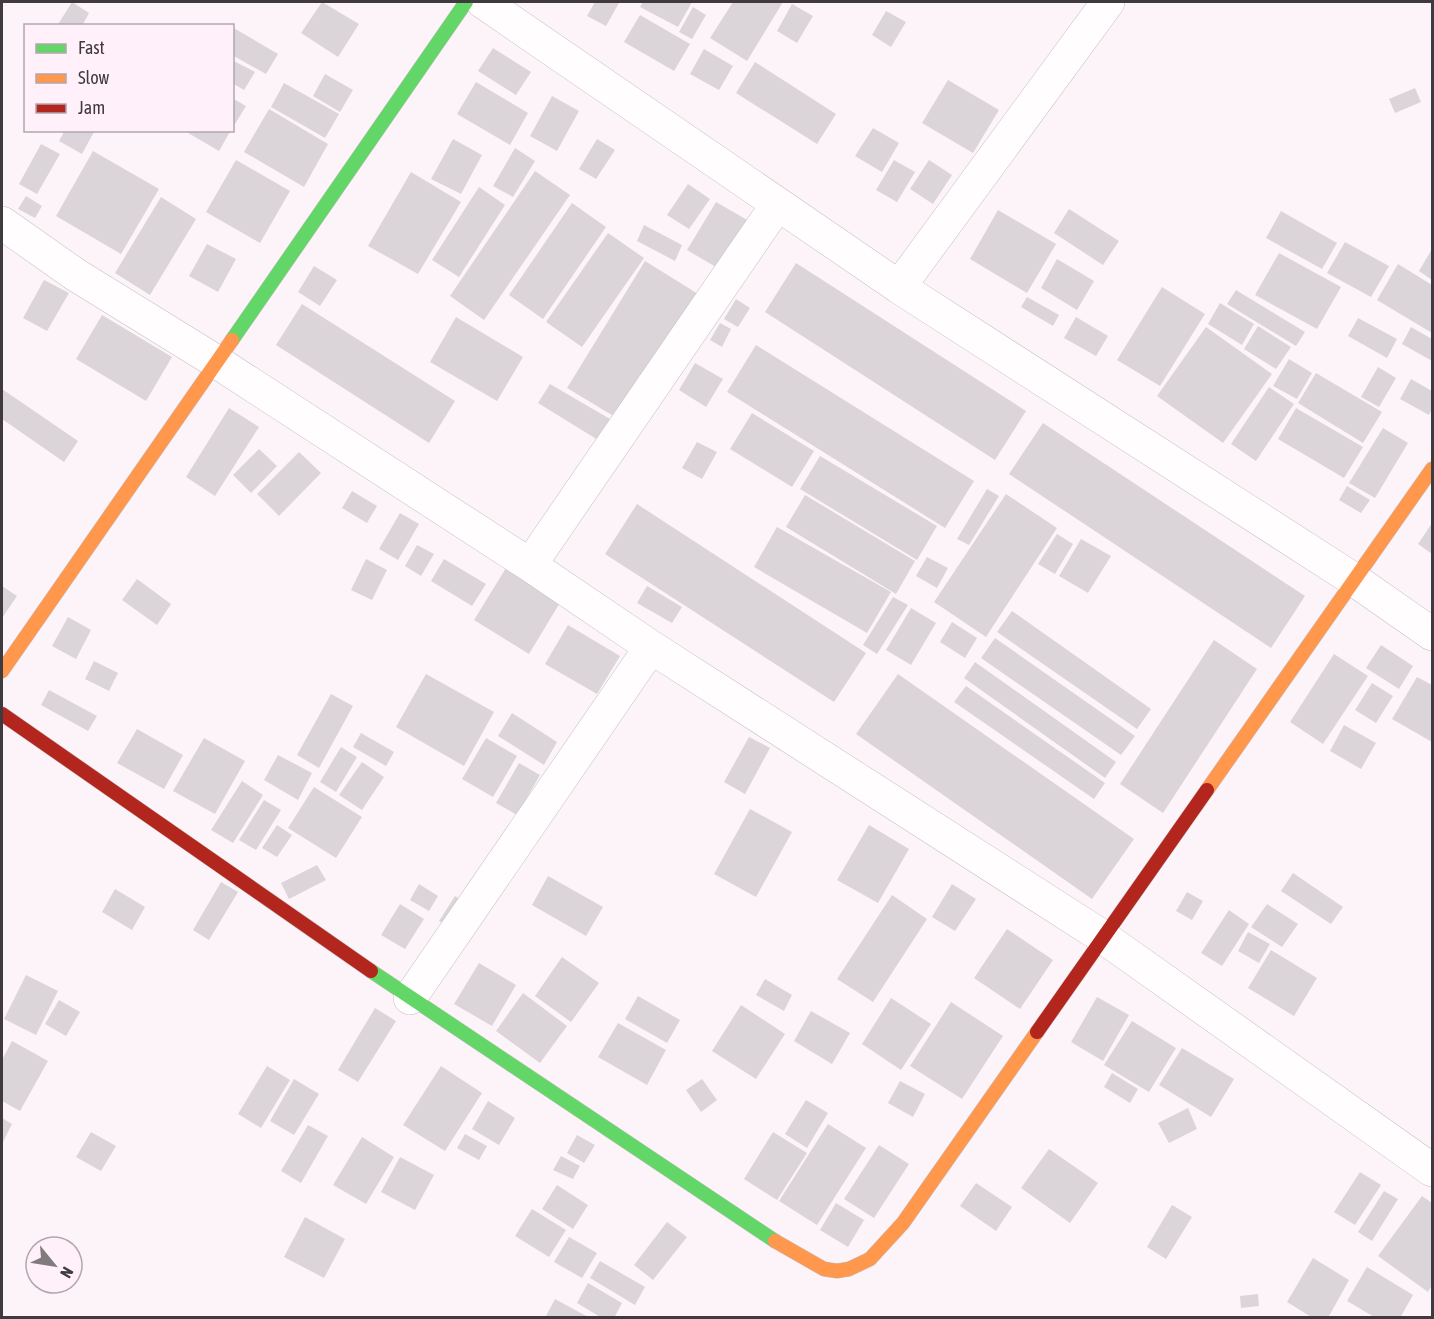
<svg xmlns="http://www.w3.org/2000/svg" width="1434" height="1319" font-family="'Asap Condensed',sans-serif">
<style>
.building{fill:#dbd5d9}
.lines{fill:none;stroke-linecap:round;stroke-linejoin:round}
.street-casing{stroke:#c6bfc3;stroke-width:34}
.fast-casing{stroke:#c6bfc3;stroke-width:15}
.slow-casing{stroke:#c6bfc3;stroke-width:15}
.jam-casing{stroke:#c6bfc3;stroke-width:15}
.street{stroke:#fffdfe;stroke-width:33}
.fast{stroke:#63d668;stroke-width:14}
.slow{stroke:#ff974d;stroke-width:14}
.jam{stroke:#b3261e;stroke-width:14}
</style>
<rect width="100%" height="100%" fill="#fcf4f8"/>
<path class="building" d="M72 2 89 13 82 26H57Z
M322 2 359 24 338 57 301 33Z
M595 2 619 3 606 26 587 16Z
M643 2H692L678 27 640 7Z
M733 2H783L747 61 710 38Z
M792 4 813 16 797 43 777 31Z
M693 7 706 15 692 39 679 32Z
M886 11 906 22 891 47 872 35Z
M640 15 690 44 674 71 624 42Z
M232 27 278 54 266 74 232 55Z
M493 48 531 72 516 95 478 71Z
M704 49 733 66 719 90 690 74Z
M232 60 255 72 244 90 232 83Z
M755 62 836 114 817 144 736 93Z
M325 74 353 90 340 112 313 96Z
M948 80 999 110 973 153 922 123Z
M476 82 528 113 510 145 457 114Z
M284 83 339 114 325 138 271 107Z
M1415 88 1421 102 1395 113 1389 99Z
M552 96 579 111 557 151 530 136Z
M232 98 246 106 232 129Z
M269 109 328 144 304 187 244 152Z
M873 128 899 143 882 172 855 156Z
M65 130H95L82 154 59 141Z
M183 130H231L219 151Z
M453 139 482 155 461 194 431 179Z
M597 139 615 150 596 179 579 169Z
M41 144 60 154 37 194 19 184Z
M515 148 535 161 513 197 493 186Z
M93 151 159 189 121 254 56 216Z
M236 160 290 191 260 243 206 212Z
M894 160 915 172 897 202 876 190Z
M929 160 952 175 933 204 910 189Z
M535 171 570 195 484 320 450 296Z
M411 172 461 202 418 274 368 246Z
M688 184 710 199 689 229 667 215Z
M479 187 505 205 459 277 432 260Z
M26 196 42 206 35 218 18 209Z
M161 197 196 219 150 295 115 273Z
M716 202 749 221 721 270 687 250Z
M572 203 606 227 543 319 509 295Z
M1069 209 1119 241 1103 265 1054 233Z
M998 210 1056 244 1027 293 970 259Z
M1281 211 1337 243 1322 269 1266 238Z
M644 225 682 245 675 261 637 241Z
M608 233 644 258 582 347 546 322Z
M1345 242 1389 266 1371 297 1327 273Z
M207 244 236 259 218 292 189 276Z
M1432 249V280L1419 271Z
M1279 253 1341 287 1317 329 1255 295Z
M1057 259 1094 281 1077 310 1041 288Z
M645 261 703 297 625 423 567 388Z
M796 263 1026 411 995 460 765 312Z
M1398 264 1432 285V333L1377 300Z
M314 266 337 280 320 306 298 292Z
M44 280 69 293 47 331 23 318Z
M1162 287 1205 314 1160 386 1117 360Z
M1236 290 1305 332 1296 346 1227 304Z
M1027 297 1059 315 1053 326 1021 307Z
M736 299 750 308 738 327 724 319Z
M1220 303 1254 324 1242 345 1208 324Z
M302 304 455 401 429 443 276 345Z
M102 315 172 357 146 401 76 359Z
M456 317 523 357 497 401 430 362Z
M1076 317 1108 336 1096 356 1064 338Z
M1358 318 1397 339 1387 358 1348 336Z
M720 323 731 329 722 347 710 340Z
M1258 326 1291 347 1276 369 1244 349Z
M1206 327 1272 374 1223 443 1157 396Z
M1411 327 1432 339V361L1402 344Z
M756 345 974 481 945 528 727 392Z
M1289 359 1312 373 1297 399 1273 386Z
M695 363 723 379 706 407 679 390Z
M1378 367 1396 378 1379 407 1361 397Z
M1316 373 1382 412 1363 443 1298 403Z
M1411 379 1432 391V409L1429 415 1400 399Z
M550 384 610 419 598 440 538 403Z
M1269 387 1294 404 1256 461 1231 444Z
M2 389 78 441 64 462 2 419Z
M229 408 259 427 215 496 186 477Z
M1296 408 1363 447 1344 478 1278 439Z
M752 413 814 451 792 487 730 449Z
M1043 423 1305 596 1271 648 1009 474Z
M1383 428 1408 443 1375 498 1349 483Z
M697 442 717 452 702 479 682 468Z
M259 449 277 466 251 493 233 475Z
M299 452 321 473 279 516 257 494Z
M820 456 937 526 917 560 800 489Z
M1347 486 1370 500 1361 513 1339 500Z
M987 489 999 496 969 545 957 539Z
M352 491 377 506 367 523 342 508Z
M1006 494 1057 528 986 637 934 602Z
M805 495 915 561 896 594 786 527Z
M637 504 866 653 834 702 605 554Z
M400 513 419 524 398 560 379 549Z
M1432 523V554L1418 544Z
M777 527 891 592 867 633 754 567Z
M1057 534 1073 544 1055 574 1038 564Z
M1081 539 1111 556 1088 593 1059 576Z
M417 545 434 554 421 576 405 566Z
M927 557 948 568 937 588 916 576Z
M366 559 387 570 372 600 351 590Z
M444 559 486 584 472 606 431 581Z
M506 568 561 601 529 654 474 620Z
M137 579 171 604 157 625 122 600Z
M2 586 17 596 2 618Z
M647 586 682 607 672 623 637 603Z
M893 597 908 605 877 654 863 645Z
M911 608 936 623 911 665 886 650Z
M1012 611 1151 709 1137 729 997 632Z
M68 617 91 630 76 659 52 646Z
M952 622 977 638 965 658 940 642Z
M568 625 620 656 597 694 545 664Z
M995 638 1135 736 1121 755 981 658Z
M1214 640 1257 669 1163 813 1120 784Z
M1381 645 1413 666 1399 689 1366 668Z
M1334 654 1368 676 1323 744 1290 722Z
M94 661 118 673 109 691 85 679Z
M975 662 1116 762 1105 778 964 678Z
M426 674 494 712 464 766 396 727Z
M898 674 1134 839 1092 899 856 734Z
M1417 677 1432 685V742L1392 719Z
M1372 683 1393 696 1376 723 1355 710Z
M966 686 1105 783 1094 799 954 702Z
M49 690 97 716 88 731 41 705Z
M331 694 353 706 319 768 297 755Z
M512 713 557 742 544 765 498 736Z
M1344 725 1376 743 1361 769 1330 751Z
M137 729 183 755 164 789 117 763Z
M361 733 394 752 386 766 353 747Z
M749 737 770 748 745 794 724 782Z
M204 738 245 761 215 814 173 791Z
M486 738 517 756 493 797 462 779Z
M341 747 357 757 336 792 320 782Z
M278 755 312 773 298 800 264 780Z
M362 762 384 777 362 810 339 795Z
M519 763 540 775 517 815 496 803Z
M242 781 263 795 233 843 211 830Z
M314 787 362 817 336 858 288 828Z
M264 800 281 810 256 850 239 840Z
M750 809 792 832 756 897 714 874Z
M277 825 292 835 277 857 262 848Z
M869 825 909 849 878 903 837 880Z
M317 865 326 880 289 899 281 883Z
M1293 873 1343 907 1331 924 1281 891Z
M548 876 603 907 586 936 532 905Z
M221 882 238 892 209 940 193 930Z
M419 884 438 896 429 911 410 900Z
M952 884 976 899 955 931 932 917Z
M115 889 145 907 132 930 102 912Z
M1187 892 1203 901 1192 920 1176 911Z
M892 895 927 919 873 1002 837 979Z
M455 896 470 906 455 931 439 921Z
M400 904 424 919 405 949 381 935Z
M1267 904 1298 924 1282 947 1251 927Z
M1229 910 1249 924 1222 966 1201 953Z
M1007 929 1053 960 1020 1009 974 978Z
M1248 932 1270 944 1259 963 1238 951Z
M1271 950 1317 978 1294 1016 1248 988Z
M562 957 599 983 571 1022 535 996Z
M479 963 516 985 492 1026 454 1004Z
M26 975 58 991 36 1035 4 1019Z
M765 979 792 995 784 1011 756 995Z
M523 993 567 1026 540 1063 496 1031Z
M638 996 680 1020 667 1043 625 1019Z
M1097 997 1129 1015 1103 1061 1071 1042Z
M891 998 931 1024 901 1070 862 1044Z
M59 1000 80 1012 66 1036 45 1024Z
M951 1002 1003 1036 962 1099 910 1066Z
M741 1005 785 1034 756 1079 712 1051Z
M375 1008 396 1021 358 1082 338 1070Z
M811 1011 850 1033 832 1064 794 1041Z
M1132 1021 1176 1048 1149 1092 1104 1065Z
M618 1023 666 1050 647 1085 598 1057Z
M12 1041 48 1061 20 1111 2 1101V1060Z
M1182 1048 1234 1079 1211 1117 1159 1085Z
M267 1066 290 1080 261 1128 238 1114Z
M441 1066 482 1093 445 1151 403 1125Z
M1112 1073 1138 1089 1130 1103 1104 1087Z
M294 1079 319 1094 294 1135 270 1121Z
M702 1079 717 1100 701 1112 686 1090Z
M900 1081 925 1094 913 1117 888 1103Z
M806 1100 828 1113 807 1148 785 1134Z
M488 1101 515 1118 499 1145 472 1129Z
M1188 1108 1197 1129 1169 1143 1158 1123Z
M2 1118 12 1124 2 1144Z
M828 1124 866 1148 817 1225 779 1201Z
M308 1125 328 1136 301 1183 281 1171Z
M91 1132 116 1146 101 1171 76 1157Z
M773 1132 807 1153 777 1200 744 1179Z
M465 1134 487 1146 479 1160 457 1148Z
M577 1135 595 1145 584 1163 567 1153Z
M362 1137 394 1157 366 1204 333 1185Z
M879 1145 909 1164 874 1218 844 1199Z
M1049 1149 1098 1183 1070 1223 1021 1188Z
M561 1156 580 1166 573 1179 553 1170Z
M400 1157 434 1175 415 1210 381 1192Z
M1360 1172 1381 1185 1355 1225 1334 1212Z
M976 1183 1012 1207 996 1231 960 1206Z
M557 1185 588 1205 573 1229 542 1209Z
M1384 1191 1398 1199 1372 1241 1358 1232Z
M1422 1196 1432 1203V1285L1428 1292 1378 1256Z
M836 1203 864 1220 848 1247 820 1230Z
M1172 1205 1192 1217 1166 1259 1147 1247Z
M532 1209 566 1230 549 1257 515 1236Z
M305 1217 345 1239 324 1278 284 1257Z
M667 1222 687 1237 653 1280 634 1265Z
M569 1237 597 1253 582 1278 554 1262Z
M1313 1258 1349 1280 1328 1318H1313L1287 1302Z
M600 1261 645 1287 635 1305 590 1278Z
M1367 1267 1413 1295 1400 1318H1376L1347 1301Z
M588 1283 622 1303 614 1318H602L577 1303Z
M1258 1294 1259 1306 1241 1308 1240 1296Z
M555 1299 590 1318 546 1316Z"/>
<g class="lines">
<g class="street-casing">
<path id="street" d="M483 2 899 287 1356 581 1432 634
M2 223 76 275 217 362 530 565 651 647 1103 937 1432 1170
M899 287 1108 2
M530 565 777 205
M410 998 651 647"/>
</g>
<g class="fast-casing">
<path id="fast" d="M232 340 466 2
M371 971 775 1241"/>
</g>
<g class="slow-casing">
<path id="slow" d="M2 671 232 340
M1207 790 1432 469
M775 1241 824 1269 837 1271 849 1269 870 1259 903 1223 1037 1032"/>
</g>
<g class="jam-casing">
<path id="jam" d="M2 714 371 971
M1037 1032 1207 790"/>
</g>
<use href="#street" class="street"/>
<use href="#fast" class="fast"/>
<use href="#slow" class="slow"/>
<use href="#jam" class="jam"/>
</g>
<rect width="1434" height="1319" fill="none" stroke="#3f3a3d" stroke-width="6"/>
<rect x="24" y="24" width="210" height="108" fill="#fff0f9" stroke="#b2a7ae" stroke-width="1.5"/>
<rect x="36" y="44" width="30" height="9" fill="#63d668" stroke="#b2a7ae" stroke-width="1.5"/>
<text x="78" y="54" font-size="18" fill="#3f3a3d">Fast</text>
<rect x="36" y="74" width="30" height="9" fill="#ff974d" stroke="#b2a7ae" stroke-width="1.5"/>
<text x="78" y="84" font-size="18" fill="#3f3a3d">Slow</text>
<rect x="36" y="104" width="30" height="9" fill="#b3261e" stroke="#b2a7ae" stroke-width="1.5"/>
<text x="78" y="114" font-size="18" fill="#3f3a3d">Jam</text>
<g transform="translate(54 1265) rotate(120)"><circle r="28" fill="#fff0f9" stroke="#b2a7ae" stroke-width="1.5"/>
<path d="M0-4.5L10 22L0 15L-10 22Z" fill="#817b7e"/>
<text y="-9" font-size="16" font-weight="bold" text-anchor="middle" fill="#3f3a3d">N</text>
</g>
</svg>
